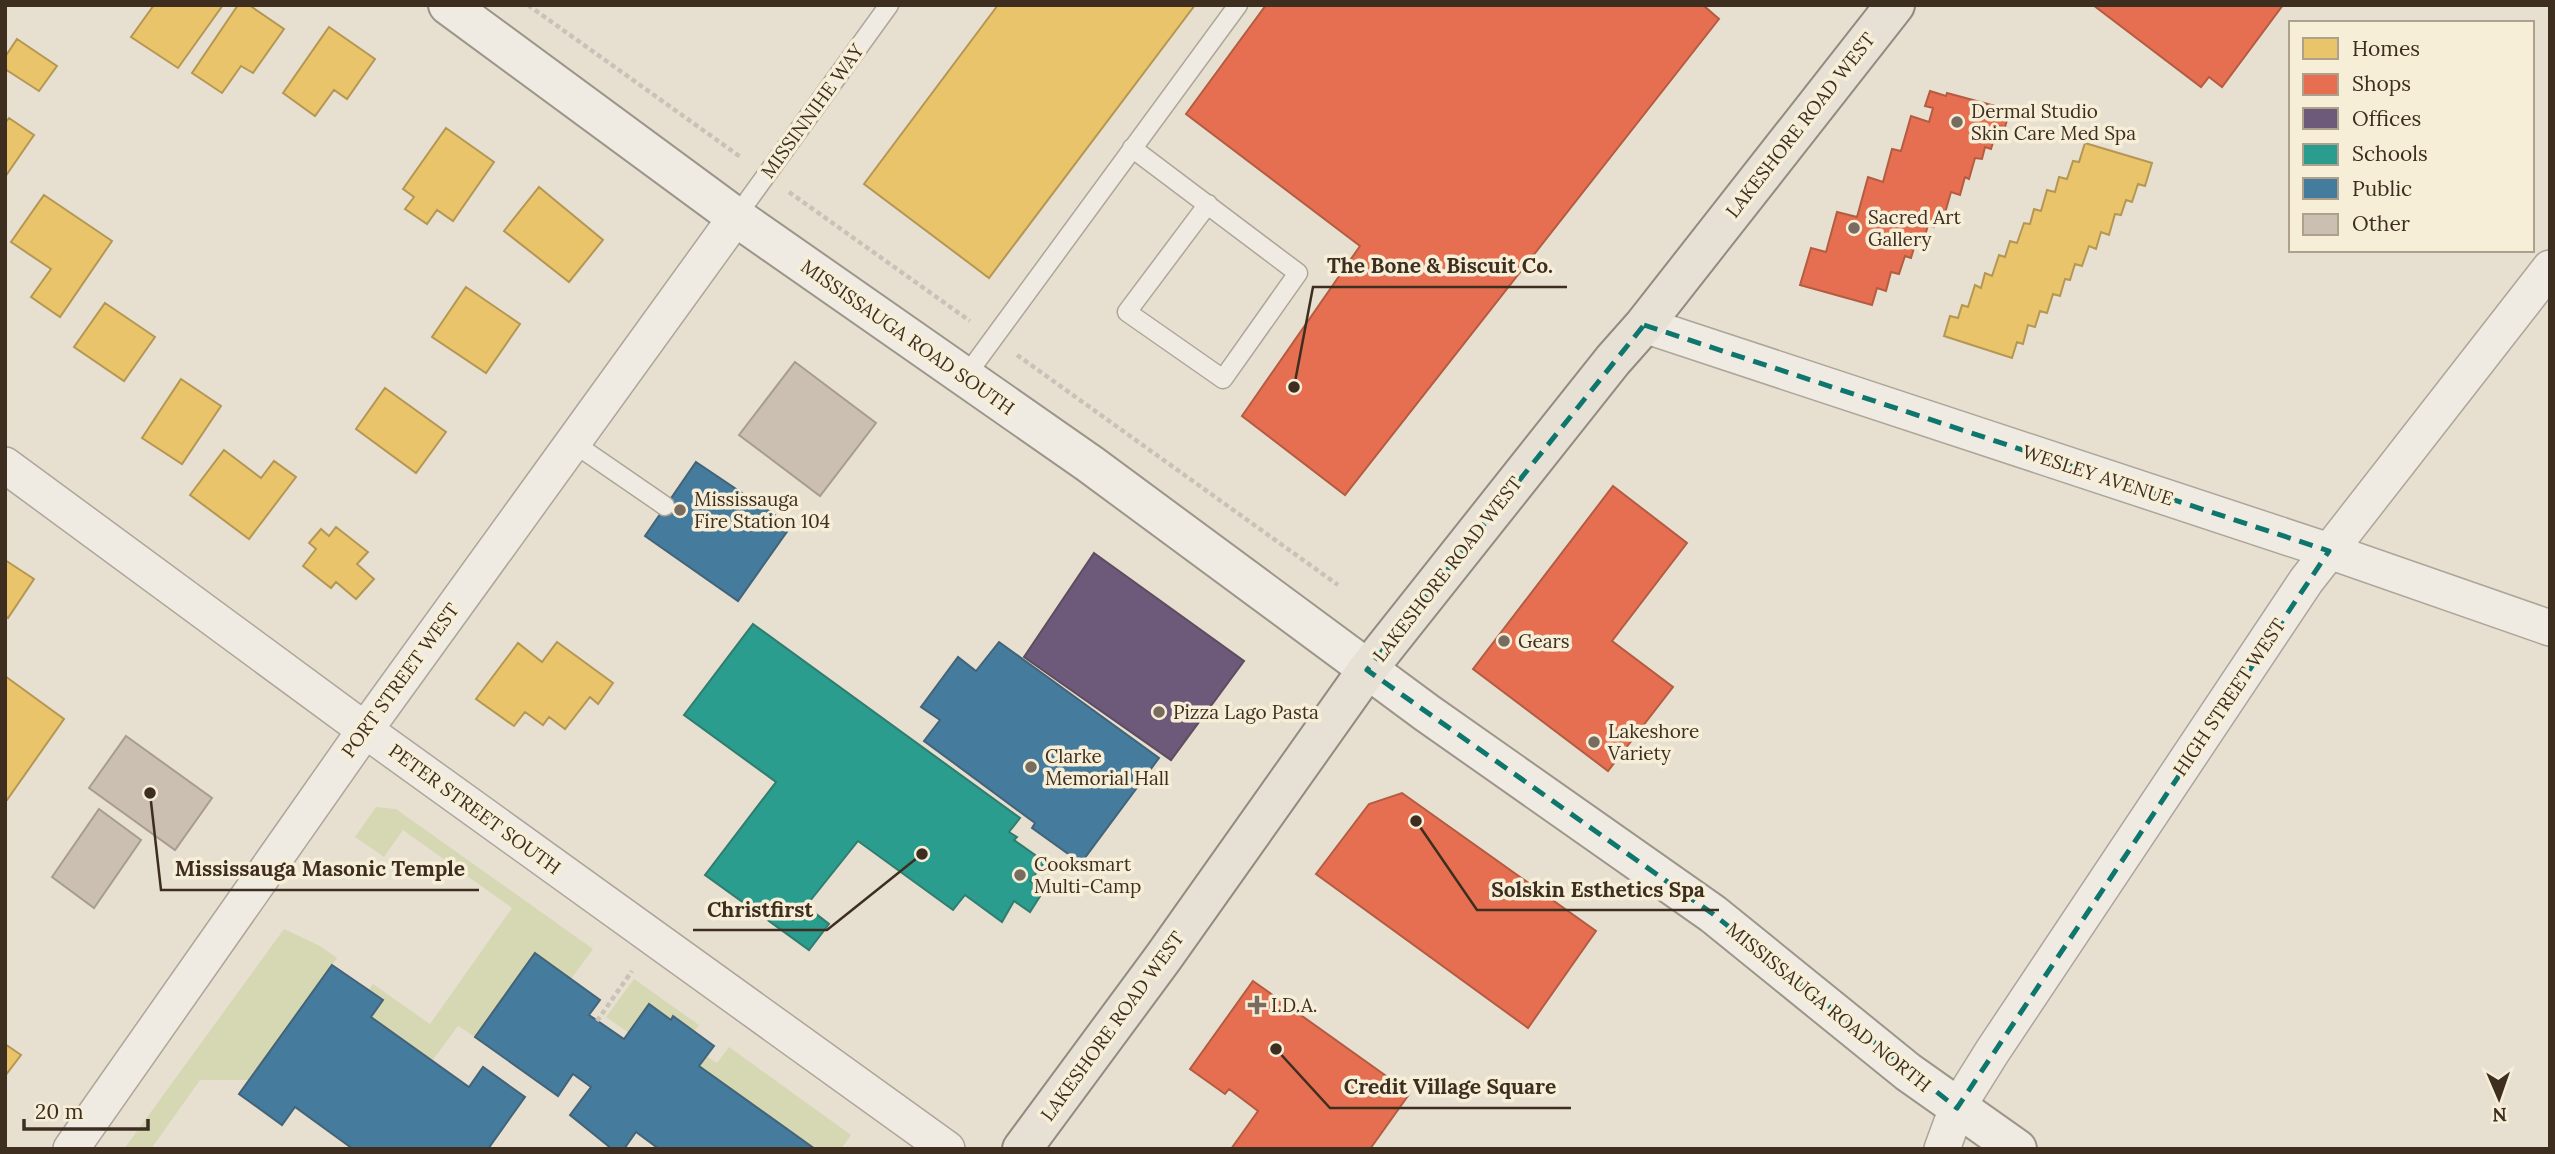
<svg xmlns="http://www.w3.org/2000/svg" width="2555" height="1154" font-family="Lora,serif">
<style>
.green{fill:#d6d7b3}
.homes{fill:#e9c46a;stroke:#b59754;stroke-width:2}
.shops{fill:#e76f51;stroke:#b45c42;stroke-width:2}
.offices{fill:#6d597a;stroke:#5f4c5f;stroke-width:2}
.schools{fill:#2a9d8f;stroke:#307c6e;stroke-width:2}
.public{fill:#457b9d;stroke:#436478;stroke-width:2}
.building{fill:#cbbfb2;stroke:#a89c90;stroke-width:2}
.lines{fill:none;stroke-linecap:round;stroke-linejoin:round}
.lane-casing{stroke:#ada599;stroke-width:21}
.street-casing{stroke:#ada599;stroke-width:38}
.secondary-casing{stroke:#9c958a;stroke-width:42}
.primary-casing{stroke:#928b80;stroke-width:42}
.path{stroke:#c8c2b9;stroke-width:4.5;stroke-dasharray:5 3.5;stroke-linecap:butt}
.lane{stroke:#efebe3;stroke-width:18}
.street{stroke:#efebe3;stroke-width:35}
.secondary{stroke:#efebe3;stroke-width:38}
.primary{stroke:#e6e1d4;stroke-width:38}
.marked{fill:none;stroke:#0f766e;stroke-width:5;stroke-dasharray:14 9;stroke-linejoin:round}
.poi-dot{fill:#786c5e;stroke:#f7eed8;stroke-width:2.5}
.labels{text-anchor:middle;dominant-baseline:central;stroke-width:7;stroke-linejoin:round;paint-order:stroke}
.street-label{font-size:19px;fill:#3d2e20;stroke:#f7eed8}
.poi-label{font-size:19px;fill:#3d2e20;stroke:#f7eed8;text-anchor:start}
.leader{fill:none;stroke:#3d2e20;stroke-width:2.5}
.callout-dot{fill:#3d2e20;stroke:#f7eed8;stroke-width:2.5}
.callout-label{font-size:21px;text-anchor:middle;font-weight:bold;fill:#3d2e20;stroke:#f7eed8;stroke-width:7;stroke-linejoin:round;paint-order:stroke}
</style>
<rect width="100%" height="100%" fill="#e7e0d1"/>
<path class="green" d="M376 807 396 809 593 949 571 979 535 954 475 1037 458 1026 432 1061 371 1017 369 990 373 984 430 1024 512 908 403 830 384 857 355 837Z
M284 929 320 946 337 958 250 1080H200L151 1149H124Z
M634 979 699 1025 694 1032 671 1020 629 1033 606 1017Z
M729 1047 851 1135 841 1149H815L699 1066 706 1056 717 1063Z"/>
<path class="homes" d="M154 5H223L178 68 131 37Z
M238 5H249L284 29 253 73 241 66 222 93 192 73Z
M998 5H1195L989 278 864 184Z
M329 27 375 59 347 99 334 90 315 116 283 93Z
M17 39 57 66 39 91 5 69V57Z
M9 118 34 135 5 177V123Z
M446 128 494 162 453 221 437 210 427 224 405 209 414 197 403 189Z
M2085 143 2152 163 2145 186 2138 184 2132 202 2126 200 2121 215 2115 214 2109 235 2101 232 2096 249 2089 246 2082 266 2075 264 2070 280 2065 279 2060 296 2053 294 2047 313 2040 311 2035 327 2028 325 2023 344 2017 342 2012 358 1944 336 1950 316 1958 318 1962 305 1968 307 1975 285 1981 288 1985 273 1992 276 1999 255 2005 257 2010 241 2017 243 2024 223 2030 224 2034 209 2041 211 2047 190 2055 192 2059 177 2067 179 2073 161 2079 162Z
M539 187 603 240 569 282 504 231Z
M44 195 112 241 60 317 31 297 51 269 11 242Z
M466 287 520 324 486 373 432 337Z
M105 303 155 337 124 381 74 347Z
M181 379 221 406 182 464 142 438Z
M385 388 446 432 416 473 356 429Z
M224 450 261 478 274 461 296 477 249 539 190 495Z
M336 527 368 552 357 564 374 579 356 599 336 582 331 588 303 566 316 549 309 543 321 529 329 536Z
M5 560 34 579 8 618 5 616Z
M557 642 613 683 598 704 590 697 565 729 549 717 543 725 525 712 514 726 476 699 518 643 542 662Z
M5 676 64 719 7 800 5 799Z
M5 1044 21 1055 5 1076Z"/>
<path class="shops" d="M1266 5H1703L1719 19 1345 495 1242 416 1360 246 1186 114Z
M2093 5H2283L2222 87 2209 77 2201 87Z
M1930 91 1946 96 1947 93 2010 110 2005 127 1998 126 1991 149 1985 147 1982 159 1975 158 1969 179 1965 177 1960 195 1951 192 1945 213 1938 211 1934 227 1928 225 1923 243 1916 241 1911 258 1905 256 1899 274 1891 272 1886 291 1877 288 1872 305 1800 285 1811 248 1826 252 1837 212 1857 217 1868 177 1883 182 1892 149 1901 151 1911 116 1929 122 1933 108 1925 106Z
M1613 486 1687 543 1612 641 1673 687 1608 771 1473 669Z
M1402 793 1596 931 1528 1028 1316 874 1369 804Z
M1253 981 1410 1093 1370 1149H1231L1258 1111 1229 1089 1225 1094 1190 1069Z"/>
<path class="offices" d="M1094 553 1244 661 1171 760 1024 657Z"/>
<path class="schools" d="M753 624 1020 818 1009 832 1017 837 1014 840 1045 862 1030 881 1044 890 1030 912 1014 901 1002 922 965 895 953 910 858 841 806 906 829 924 809 950 705 875 776 782 684 715Z"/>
<path class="public" d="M696 462 791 526 738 601 645 536Z
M999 642 1159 758 1081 863 1032 828 1035 823 924 741 940 720 921 707 958 657 976 671Z
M535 953 600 1000 589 1015 624 1039 649 1004 671 1020 673 1016 714 1046 699 1066 815 1149H659L636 1132 624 1149H612L570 1115 591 1087 573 1074 558 1096 475 1037Z
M332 965 383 1000 371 1017 469 1087 483 1067 525 1097 488 1149H353L295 1107 282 1125 239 1094Z"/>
<path class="building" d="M795 362 876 423 820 496 739 435Z
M126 736 212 798 175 850 89 788Z
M99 809 141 840 94 908 52 877Z"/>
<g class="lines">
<g class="lane-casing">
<path id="lane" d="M1132 148 1298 273 1223 379 1127 312 1208 204
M736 217 889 5
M965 377 1238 5
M572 442 665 506"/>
</g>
<g class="street-casing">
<path id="street" d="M1644 325 2329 551 2550 628
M5 465 365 730 947 1149
M71 1149 365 730 736 217
M1942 1149 1957 1108 1992 1052 2306 581 2550 268"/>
</g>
<g class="secondary-casing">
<path id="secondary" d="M448 5 736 217 1090 464 1427 713 1713 914 1908 1072 2017 1149"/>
</g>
<g class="primary-casing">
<path id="primary" d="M1022 1149 1163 958 1367 670 1613 360 1644 325 1895 5"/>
</g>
<path class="path" d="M528 5 742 158
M789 192 970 321
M1017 355 1338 585
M597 1021 632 971"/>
<use href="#lane" class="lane"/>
<use href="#street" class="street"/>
<use href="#secondary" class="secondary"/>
<use href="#primary" class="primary"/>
</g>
<path class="marked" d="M1644 325 2329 551 1957 1108 1713 914 1367 670Z"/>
<g class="poi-dot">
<circle cx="1957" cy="122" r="7"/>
<circle cx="1854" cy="228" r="7"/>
<circle cx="680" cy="510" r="7"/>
<circle cx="1504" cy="641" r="7"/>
<circle cx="1159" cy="712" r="7"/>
<circle cx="1594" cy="742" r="7"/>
<circle cx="1031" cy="767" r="7"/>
<circle cx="1020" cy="875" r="7"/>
<path d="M1253.5 994.5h7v7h7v7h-7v7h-7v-7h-7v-7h7z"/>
</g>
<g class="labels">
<g class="street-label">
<text transform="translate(812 111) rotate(-54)">MISSINNIHE WAY</text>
<text transform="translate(1800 125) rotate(-52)">LAKESHORE ROAD WEST</text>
<text transform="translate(908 337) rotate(35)">MISSISSAUGA ROAD SOUTH</text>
<text transform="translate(2098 475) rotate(18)">WESLEY AVENUE</text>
<text transform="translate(1447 569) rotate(-52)">LAKESHORE ROAD WEST</text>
<text transform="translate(400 680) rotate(-54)">PORT STREET WEST</text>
<text transform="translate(2229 697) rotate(-56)">HIGH STREET WEST</text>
<text transform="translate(475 809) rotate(36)">PETER STREET SOUTH</text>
<text transform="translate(1829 1007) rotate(39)">MISSISSAUGA ROAD NORTH</text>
<text transform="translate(1112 1026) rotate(-54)">LAKESHORE ROAD WEST</text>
</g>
<g class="poi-label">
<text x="1971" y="111">Dermal Studio<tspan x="1971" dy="22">Skin Care Med Spa</tspan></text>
<text x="1868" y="217">Sacred Art<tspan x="1868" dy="22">Gallery</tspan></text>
<text x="694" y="499">Mississauga<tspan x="694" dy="22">Fire Station 104</tspan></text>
<text x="1518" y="641">Gears</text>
<text x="1173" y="712">Pizza Lago Pasta</text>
<text x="1608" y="731">Lakeshore<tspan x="1608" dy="22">Variety</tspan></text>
<text x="1045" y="756">Clarke<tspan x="1045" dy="22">Memorial Hall</tspan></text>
<text x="1034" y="864">Cooksmart<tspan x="1034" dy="22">Multi-Camp</tspan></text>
<text x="1271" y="1005">I.D.A.</text>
</g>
</g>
<path class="leader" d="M1294 387L1313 287H1567M150 793L161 890H479M1416 821L1477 910H1719M922 854L827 930H693M1276 1049L1330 1108H1571"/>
<g class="callout-dot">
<circle cx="1294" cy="387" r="7"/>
<circle cx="150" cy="793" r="7"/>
<circle cx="1416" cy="821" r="7"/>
<circle cx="922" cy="854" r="7"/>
<circle cx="1276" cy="1049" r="7"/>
</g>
<g class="callout-label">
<text x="1440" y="273">The Bone &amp; Biscuit Co.</text>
<text x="320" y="876">Mississauga Masonic Temple</text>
<text x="1598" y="897">Solskin Esthetics Spa</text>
<text x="760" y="917">Christfirst</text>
<text x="1450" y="1094">Credit Village Square</text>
</g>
<rect width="2555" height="1154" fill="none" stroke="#3d2e20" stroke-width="14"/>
<rect x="2289" y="21" width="245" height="231" fill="#f7eed8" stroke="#ada18e" stroke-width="2"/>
<rect x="2303" y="38" width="35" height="21" fill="#e9c46a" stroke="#ada18e" stroke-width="2"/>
<text x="2352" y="56" font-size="21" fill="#3d2e20">Homes</text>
<rect x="2303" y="74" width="35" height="21" fill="#e76f51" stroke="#ada18e" stroke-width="2"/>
<text x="2352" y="91" font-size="21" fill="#3d2e20">Shops</text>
<rect x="2303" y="108" width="35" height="21" fill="#6d597a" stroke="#ada18e" stroke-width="2"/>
<text x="2352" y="126" font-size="21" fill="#3d2e20">Offices</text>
<rect x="2303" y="144" width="35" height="21" fill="#2a9d8f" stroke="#ada18e" stroke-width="2"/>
<text x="2352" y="161" font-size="21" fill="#3d2e20">Schools</text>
<rect x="2303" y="178" width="35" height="21" fill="#457b9d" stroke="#ada18e" stroke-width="2"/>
<text x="2352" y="196" font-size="21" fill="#3d2e20">Public</text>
<rect x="2303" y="214" width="35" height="21" fill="#cbbfb2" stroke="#ada18e" stroke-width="2"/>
<text x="2352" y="231" font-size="21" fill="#3d2e20">Other</text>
<g transform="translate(2499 1098) rotate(178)" stroke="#f7eed8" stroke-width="5" paint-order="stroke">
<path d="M0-5L12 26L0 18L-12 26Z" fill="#3d2e20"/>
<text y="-10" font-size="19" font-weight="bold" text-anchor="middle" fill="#3d2e20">N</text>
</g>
<path d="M24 1119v10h124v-10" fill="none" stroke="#3d2e20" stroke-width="3.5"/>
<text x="35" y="1119" font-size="21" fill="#3d2e20" stroke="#f7eed8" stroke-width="5" paint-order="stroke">20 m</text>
</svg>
